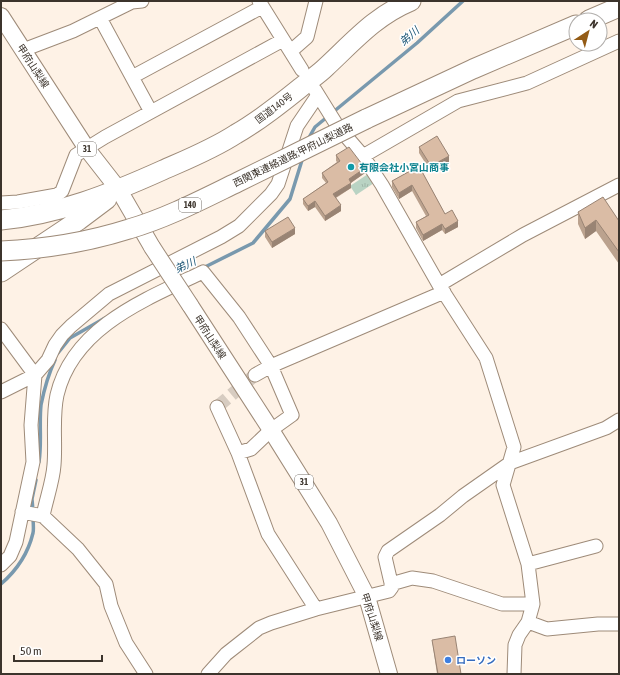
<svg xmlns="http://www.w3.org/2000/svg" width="620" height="675" font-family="'Asap Condensed','Noto Sans JP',sans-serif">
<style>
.grass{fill:url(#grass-tufts)}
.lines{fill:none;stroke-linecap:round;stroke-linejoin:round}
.stream{stroke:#7999ae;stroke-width:3.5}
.minor-tunnel{stroke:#d7ccc1;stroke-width:13;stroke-dasharray:13 6;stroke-linecap:butt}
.minor-casing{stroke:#9e8b79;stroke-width:15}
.major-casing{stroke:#9e8b79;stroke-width:18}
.highway-casing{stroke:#9e8b79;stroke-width:21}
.minor{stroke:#fff;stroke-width:13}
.major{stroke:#fff;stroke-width:16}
.highway{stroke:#fff;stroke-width:19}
.major-bridge-casing{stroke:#9e8b79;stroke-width:18;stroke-linecap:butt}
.highway-bridge-casing{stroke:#9e8b79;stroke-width:21;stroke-linecap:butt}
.major-bridge{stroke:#fff;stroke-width:16}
.highway-bridge{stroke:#fff;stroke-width:19}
.wall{fill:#bba28e}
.shaded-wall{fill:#998474}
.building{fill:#dabca5;stroke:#998474}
.culture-dot{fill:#0f9aa8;stroke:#fff;stroke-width:1.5}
.shop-dot{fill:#3f7fe0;stroke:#fff;stroke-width:1.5}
.labels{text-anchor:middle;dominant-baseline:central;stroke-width:3;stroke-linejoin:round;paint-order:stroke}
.shield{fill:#fff;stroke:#76716b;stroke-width:1}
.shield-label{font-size:9px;font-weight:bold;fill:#3c342c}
.street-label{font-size:10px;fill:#3c342c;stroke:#fff}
.culture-label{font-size:10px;font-weight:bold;fill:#0d838f;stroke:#fff;text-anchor:start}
.shop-label{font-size:10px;font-weight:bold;fill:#366cbe;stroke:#fff;text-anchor:start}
.water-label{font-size:11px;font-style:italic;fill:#235b7a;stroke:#fff}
</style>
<defs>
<pattern id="grass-tufts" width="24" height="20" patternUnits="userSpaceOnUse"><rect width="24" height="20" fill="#b9d3c3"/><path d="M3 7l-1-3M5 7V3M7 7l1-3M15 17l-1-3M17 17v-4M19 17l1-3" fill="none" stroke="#a0b6a8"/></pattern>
</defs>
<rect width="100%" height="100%" fill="#fef2e6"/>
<path class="grass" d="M368 174 374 183 356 195 350 186Z"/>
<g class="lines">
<path class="stream" d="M307 141 315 127 417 43 463 1
M203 268 253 243 290 199 303 157
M58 353 70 338 105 318
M39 462C42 443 39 424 41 405 44 390 48 375 55 360
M33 511 32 499 36 480
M1 584C16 571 28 554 33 533 34 529 33 522 33 517"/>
<path class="minor-tunnel" d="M217 407 255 375"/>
<g class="minor-casing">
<path id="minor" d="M259 1 302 70
M100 18 151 112
M23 50 73 31 132 2 142 1
M291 51 307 37 316 1
M132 77 262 7
M315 90 338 127 363 156 382 185 439 285 486 358 514 447 503 485 528 564 533 604 528 622 519 635 515 645 514 674
M363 156 458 101 527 83 619 41
M1 203 18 202 57 195 62 191 76 155 105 137 283 40
M439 285 523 235 619 185
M1 329 35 375 31 425 33 462 16 542 10 556 1 565
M255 375 271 366 444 292
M1 392 35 375 48 360 55 345 62 335 71 326 109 294 221 237 239 226 271 194 278 184 297 126 318 95
M217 407 238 453 268 534 316 609
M22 512 43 516 78 549 106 584 111 606 126 643 146 674
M43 516C46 500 53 481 54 465 56 442 52 418 57 395 73 327 146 299 203 272L239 317 271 366 292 415 271 430 251 449 238 453
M528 564 596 546
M391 584 412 578 433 581 502 604H533
M528 622 547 629 598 624H619
M208 674 226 654 259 628 271 623 316 609 389 591 392 587 385 557 388 551 440 515 463 496 510 463 606 428 619 420"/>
</g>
<g class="major-casing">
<path id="major" d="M1 16 87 149 119 190 152 247
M190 305 271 430 329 523 367 597 389 674"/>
</g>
<g class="highway-casing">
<path id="highway" d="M589 20 619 7
M366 119 473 69 576 25
M1 220C57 215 112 193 163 170 188 159 213 149 236 134 259 121 279 105 300 88 308 81 318 75 326 67 354 41 375 16 411 1
M1 272 79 220 107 199"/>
</g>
<use href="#minor" class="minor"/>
<use href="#major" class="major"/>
<use href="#highway" class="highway"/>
<g class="major-bridge-casing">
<path id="major-bridge" d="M152 247 190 305"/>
</g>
<g class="highway-bridge-casing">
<path id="highway-bridge" d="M1 251C45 249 88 242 129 229 167 218 203 199 238 182 281 161 323 140 366 119"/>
</g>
<use href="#major-bridge" class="major-bridge"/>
<use href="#highway-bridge" class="highway-bridge"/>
</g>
<path class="wall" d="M419 147 449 162 431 172 419 153Z
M336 155 365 173 351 183V188L336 198 341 211 325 221 315 207 308 211 303 204V199L326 183 322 178V173L337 162 336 161Z
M419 166 445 214 458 227 445 234 442 230 423 241 416 228V222L426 216 412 191 399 199 392 187V181Z
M578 212 619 221V264L596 231 585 239 578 224Z
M265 231 295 234 272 248 265 237Z
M432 640 461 674H437Z"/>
<path class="shaded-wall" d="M449 156V162L431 172V166Z
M365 168V173L349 184V179Z
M351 183V188L333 199V194Z
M412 185V191L399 199V193Z
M315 201V207L308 211V206Z
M341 205V211L325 221V216Z
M596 220V231L585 239V228Z
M458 221V227L445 234V229Z
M442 224V230L423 241V235Z
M295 228V234L272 248V242Z"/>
<path class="building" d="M437 136 449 156 431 166 419 147Z
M349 147 365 168 349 179 351 183 333 194 341 205 325 216 315 201 308 206 303 199 328 182 322 173 340 161 336 155Z
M419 166 445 214 452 210 458 221 445 229 442 224 423 235 416 222 429 215 412 185 399 193 392 181Z
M603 197 619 221V252L596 220 585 228 578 212Z
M288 217 295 228 272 242 265 231Z
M455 636 461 674H438L432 640Z"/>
<circle class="culture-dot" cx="351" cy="167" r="4"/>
<circle class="shop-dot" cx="448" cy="660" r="4"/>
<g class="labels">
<g class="shield">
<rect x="78" y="142" width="18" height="14" rx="3"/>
<rect x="179" y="198" width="22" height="14" rx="3"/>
<rect x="295" y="475" width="18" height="14" rx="3"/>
</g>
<g class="shield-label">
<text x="87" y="149">31</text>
<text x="190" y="205">140</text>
<text x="304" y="482">31</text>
</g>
<g class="street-label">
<text transform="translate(33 66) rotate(57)">甲府山梨線</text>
<text transform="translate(274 108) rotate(-37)">国道140号</text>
<text transform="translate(293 155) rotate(-26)">西関東連絡道路;甲府山梨道路</text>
<text transform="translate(210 337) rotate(57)">甲府山梨線</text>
<text transform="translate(372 617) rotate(72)">甲府山梨線</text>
</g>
<g class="culture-label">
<text x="359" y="167">有限会社小宮山商事</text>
</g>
<g class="shop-label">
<text x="456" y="660">ローソン</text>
</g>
<g class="water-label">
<text transform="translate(409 36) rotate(-40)">弟川</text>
<text transform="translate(185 265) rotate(-25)">弟川</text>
</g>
</g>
<rect width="620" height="675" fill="none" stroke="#3c342c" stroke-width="4"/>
<g transform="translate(588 32) rotate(36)"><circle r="19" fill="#ffffff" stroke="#b1aeab"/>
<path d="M0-3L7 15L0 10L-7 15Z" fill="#945c16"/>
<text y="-6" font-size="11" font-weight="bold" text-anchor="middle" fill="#3c342c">N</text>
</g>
<path d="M14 655v6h88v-6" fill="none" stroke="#3c342c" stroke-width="2"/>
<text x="20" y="655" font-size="12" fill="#3c342c" stroke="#ffffff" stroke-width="3" paint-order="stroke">50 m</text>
</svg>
